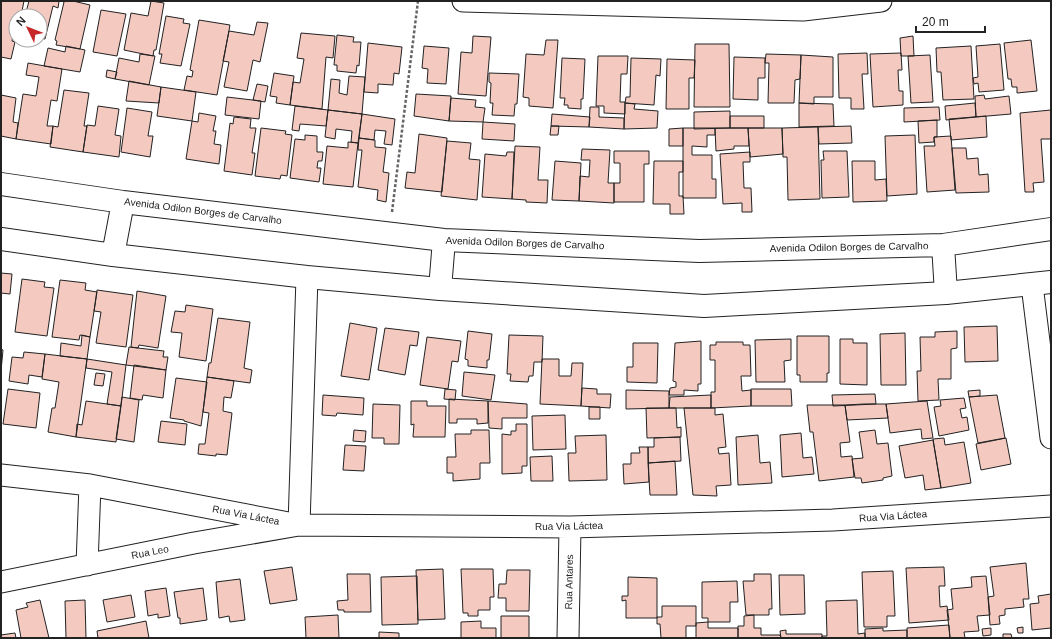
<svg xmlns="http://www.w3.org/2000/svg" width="1052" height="639" font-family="Arial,sans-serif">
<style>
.building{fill:#f3c9c0;stroke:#222}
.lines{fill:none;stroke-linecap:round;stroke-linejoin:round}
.minor-casing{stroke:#222;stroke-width:23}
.tertiary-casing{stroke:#222;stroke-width:24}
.path{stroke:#646464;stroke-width:2.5;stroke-dasharray:3 2;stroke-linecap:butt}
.minor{stroke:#fff;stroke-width:21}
.tertiary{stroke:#fff;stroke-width:22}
.labels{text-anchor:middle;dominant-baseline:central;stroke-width:3;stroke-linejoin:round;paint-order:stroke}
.street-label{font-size:10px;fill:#222;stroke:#fff}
</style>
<rect width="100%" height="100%" fill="#fff"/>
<path class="building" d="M1 1H24L21 16H16L12 41 15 42 11 59 1 57Z
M29 1H59L58 8 53 6 45 39 40 38V16H25Z
M62 1H73L90 5 80 49 56 45 57 41 55 40 64 2Z
M151 1 164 3 156 50H154L153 56 124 50 131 13 148 16Z
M101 10 126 14 117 56 93 52Z
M166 16 184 19 183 23 190 24 181 66 160 63 162 54H159Z
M199 20 230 25 217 95 184 90 187 76 192 77 193 71 190 70Z
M257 22 268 23 260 62 253 60 247 91 224 87 229 62 223 61 229 31 254 35Z
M301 33 335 36 333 58 326 57 322 109 290 105 293 82 300 83 304 59 297 58Z
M337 35 354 37 353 42H361L359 66 357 65 356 73 337 71V65H334Z
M473 36 491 37 486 96 458 94 461 52 472 53Z
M913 36 914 56H901L900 38Z
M546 40H558L553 108 529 106V98L523 97 526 54 544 55Z
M1031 40 1037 91 1017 93V87H1012L1011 79H1008L1004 43Z
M368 43 402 47 399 74 394 73 393 85 378 84V93L364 92Z
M695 44H729L730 107H694Z
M1000 44 1004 90 979 92 978 83 974 84 973 78 978 77 976 46Z
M66 46 85 50 80 72 44 66 48 48 65 52Z
M424 46 449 48 446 84 427 83 428 69 422 68Z
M971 46 974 99 943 100 941 72H937L936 48Z
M867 53 868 74H862L864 109H851V98H839L838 54Z
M901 53 902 70H898L899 91H903V105L873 107 870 54Z
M140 54 155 56 149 85 115 79 119 58 139 62Z
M766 54 801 55 800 79 795 80 794 103H768L769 63H765Z
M801 55 833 57V97H814V104L799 103Z
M930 55 933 102 911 103 908 56Z
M598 56H628L627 74H621L620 102H625V114L604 113V106H596Z
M734 57 765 58V78H758V100L733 99Z
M562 58 585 59 583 99H581V109L568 108V105H564L565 98H560Z
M631 58 661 59 660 76 656 75 654 105 625 103 626 97H630Z
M667 59 695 60 694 78H689V109H666Z
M28 63 62 69 57 101 51 100 47 126H53L51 144 16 139 23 94 36 96 39 77 26 75Z
M107 70 117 72 115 79 106 77Z
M274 73 294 76 290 105 276 103 277 97 270 96Z
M489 73 519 74 517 104H515L514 116 492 115 493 103H490L491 83 489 82Z
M349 76 365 77 362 114 328 110 331 79 340 80 339 93 347 95Z
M129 81 161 87 159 103 126 101Z
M257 84 268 86 265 102 253 100Z
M161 87 196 92 192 121 157 116Z
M64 90 89 93 84 126H87L83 152 50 147 53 126 58 127Z
M416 94 451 96 449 121 414 116Z
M1 95 16 98 13 122 18 123 16 139 1 136Z
M984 95 985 99 1009 96 1011 114 976 117 975 96Z
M227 97 261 101 259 119 225 115Z
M451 98 476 100 475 107 485 108 483 122 449 121Z
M625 103 635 104 634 109 658 111 657 128 624 129Z
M799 103 833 104 834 126 799 127Z
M975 103 976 117 946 120 945 106Z
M98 106 119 109 115 135 121 136 119 157 83 152 87 125 95 126Z
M295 106 328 110 326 126 300 124 299 131 292 130Z
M590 107H599V117L624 118V129L589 127Z
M939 107 940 120 904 122V108Z
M127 108 152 112 148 136H153L150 157 121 152Z
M328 110 362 114 358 143 351 142 352 131 336 129 335 139 325 137Z
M1051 110V139H1041L1044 182 1033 183 1034 192H1025L1020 113Z
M730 111V128L694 129V112Z
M199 113 216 116 213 131H216L214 144 221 145 219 164 186 159 192 121 198 122Z
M362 114 395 119 392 145 384 144 386 131 375 130 374 140 359 138Z
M552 114 590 117 589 127 551 126Z
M730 116H764V128H730Z
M986 116 987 137 951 140 949 119Z
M234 117 251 119 250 128H256L252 153H255L252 175 224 171 230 123 233 124Z
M937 120V137H934V142L919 143 918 121Z
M483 122 515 124 514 141 482 139Z
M551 126H559L558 135H550Z
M851 126 852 143 819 144 818 127Z
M818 127 820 199 788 200 787 157H783L782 128Z
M261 128 286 131 285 134 292 135 287 176 281 175 280 179 255 176Z
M683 128V146H669V129Z
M683 128H715V135H707V147L692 146V155H712V179H716V198H683Z
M715 128H748L749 146H734V149L716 151Z
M748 128H782L783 154 750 157Z
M419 134 447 138 442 192 405 188 407 172 415 173Z
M305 135 317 136V152H323L322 161H318L317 168H321L319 182 290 178 295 139 305 140Z
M915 135 917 194 887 196 885 136Z
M951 136 955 190 927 192 924 146H935L934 137Z
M359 138 375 140V147L386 148 383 172 389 173 386 202 377 200 378 190 358 187 362 150H358Z
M447 141 471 143 469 159 480 160 477 200 441 196Z
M348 142 358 143 353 187 323 184 327 146 348 148Z
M515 146 540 147 538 180H548L547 203 526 202V200L512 199Z
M952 148H966L967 159 978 158 979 175 988 174 989 192 956 193Z
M582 149 610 150 608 183H614V203L579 201 580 176 589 177 590 160H581Z
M614 151H649V164H644V202H614V183H620V163H614Z
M823 151H847L849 197 822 198 821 160H824Z
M507 152H514L512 199 482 197 485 154 506 156Z
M750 152V162H743L744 188H751L752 212H742V203L723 204 720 154Z
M555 161 581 163 579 201 552 200Z
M654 161H683V172H679V196H683L684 214H670V204H653Z
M852 161H875V180L886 179 887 201 853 202Z
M1 273 12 274 10 294 1 293V297Z
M22 279 45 282 44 287 54 288 47 336 15 332Z
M60 280 86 283 85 290 97 292 90 337 80 335 79 340 52 337Z
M97 290 133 295 126 347 96 343 101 312 94 311Z
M137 291 166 296 158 348 139 345 138 348 131 347Z
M186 305 213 309 206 361 179 357 182 333 171 332 175 311 185 312Z
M218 318 250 322 244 368 252 370 250 383 207 377 209 363H211Z
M350 323 377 328 369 380 341 376Z
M997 326 998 361 965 362 964 327Z
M385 328 419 332 417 346 410 345 405 375 378 370Z
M468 331 492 334 489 360H487V368L468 366V360L465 359Z
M957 331V348L951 349V379H938L939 400 918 401 917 371H921L920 337H935V332Z
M905 333 906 385H881L880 334Z
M82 335 90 337 87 359 60 356 61 343 81 346Z
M509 335 543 336 542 362H534L533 376H529L528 382 510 381 511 374H507Z
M797 336H829V373H827V382H800V375H797Z
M427 337 461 341 458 362 452 361 448 389 420 385Z
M791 339V360L784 361 785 382H756L755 340Z
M840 339H853V343H867V385L840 384Z
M701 341V384H698V391L684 390V395H669L670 388 676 387V382L673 381 675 343Z
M716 342H743V345H750L751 376H741L742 391 751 390V406L711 408V392H715V360H710V345H716Z
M633 343H658L657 383 627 382V367H633Z
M129 347 164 351 163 357H168L166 370 126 365Z
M1 349 3 350 1 371Z
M24 352 45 354 42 377 29 375 28 384 9 381 12 357 23 358Z
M45 354 87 359 76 437 48 432 52 408H55L59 382 42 379Z
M87 359 126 365 121 406 107 404 112 372 86 368Z
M542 359H559V376H571L572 363H583L581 406 540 404Z
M134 365 166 370 163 398 143 395 142 400 130 398Z
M464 372 495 375 491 400 462 396Z
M96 373 105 374 103 386 94 385Z
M207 377 234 381 231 398 224 397 223 411 232 413 227 455 216 454V456L198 454 199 444H205L209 413 203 412Z
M176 378 207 382 201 426 184 421V420L170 418Z
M582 388 597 389V394H611L610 408 581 406Z
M8 389 40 393 36 428 3 424Z
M445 389 456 390 455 400 444 399Z
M751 389H791L792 406H751Z
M626 390 669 391V408L626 409Z
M980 390V396L969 397 968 391Z
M875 394 876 404 833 406 832 395Z
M323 395 364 398 363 415 337 413 336 416 322 415Z
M711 395V408H669L670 397Z
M997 395 1005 438 978 443 969 397Z
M122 397 139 400 134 442 116 439Z
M964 398 966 408 960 409 962 418 967 417 969 430 939 436 934 407 941 406 940 400Z
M449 399 488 401V423L477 424V419H457V423H449Z
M86 401 121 406 116 442 76 437 77 424 82 425Z
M411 401H427V406H446L445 437H413L414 424 411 425Z
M488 401 527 404V418H502V429L489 428Z
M927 401 933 438 922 439 921 429 890 433 886 404Z
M373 404 400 405 399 444H384V438H372Z
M864 404H886L888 418 847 420 845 405Z
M807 405H845L850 442 840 443 841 457 852 456 854 477 819 481 813 432H810Z
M589 407H600V419H589Z
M646 408H676L677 428 681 427V437L647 438Z
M684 408H715V415L723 414 726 447 718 448 719 454 729 453 731 485 716 486 717 496 693 495Z
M565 415 566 449 533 450 532 416Z
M161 421 187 424 185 445 158 442Z
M516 424H527V466H522V473L502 474V434L511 435V431H516Z
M354 430 366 431 365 442 353 441Z
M471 430H489L490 463H480V479L453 481V473H447V457H456L455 434H471Z
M875 430 877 444 888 443 892 476 883 478V480L862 483 861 478H855L852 459 863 458 859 432Z
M801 433 803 458 812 457 814 474 782 477 780 435Z
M606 435 607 480 569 481 568 453H576L575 436Z
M758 435 760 463 770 462 772 483 738 485 736 437Z
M680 437 681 461 648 463V447H654V438Z
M944 438 945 445 964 442 971 483 941 488 933 439Z
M1006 438 1011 464 981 470 976 444Z
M933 440 941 488 925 490 923 475 905 478 899 446Z
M345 445 366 446 364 471 343 470Z
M639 447H648L649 482 624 484 623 464H631V453H640Z
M552 456 553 481H531L530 457Z
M675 461 677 495H650L648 463Z
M1026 563 1029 599H1023L1024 607 1005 609V615L999 616 1000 624 990 625 988 597 994 596 990 567Z
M292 567 297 600 270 604 264 571Z
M944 567 945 586H939L940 607 947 606 949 620 909 623 906 568Z
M443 569 445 619 418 620 416 570Z
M461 569H493L494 597H490V610H478V616H468V613H463Z
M507 570H530L529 611H506V598H498L499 584H506Z
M893 571 895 616H887V627H864L862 572Z
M347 574H370L371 612H344V610H338L337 601 348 600Z
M754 574H771L772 609H769V615H746L743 581H754Z
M779 575H804L805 614 780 615Z
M417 576 418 624 382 625 381 577Z
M986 576 990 615 977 616 979 631 964 632 965 638H950L947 610 953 609 951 589 972 587 971 577Z
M628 577 657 578V618H626V600L622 601V596H628Z
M240 579 245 620 230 622 229 616 219 618 216 582Z
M737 581 738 602H730V622H708V618H702V582Z
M166 588 170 616 158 618V614L148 616 145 591Z
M203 588 207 620 180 624V618H178L174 592Z
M1051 594V628L1032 630 1030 604 1039 603 1038 596Z
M131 595 135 617 107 622 103 600Z
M40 600 49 638H21L16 610 28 607 26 603Z
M85 600 86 638H66L65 601Z
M857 600 858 634 865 633V638H822V636H827L826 601Z
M662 606H696V626H686V638H661L660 624H657V617H662Z
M338 615 339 638H306L305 617Z
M754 615V628H761V635H780L781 638H738V626H744V616Z
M501 616H529V638H501Z
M146 621 149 638H98L97 631Z
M481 621V628H496V638H461V622Z
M708 622V628H738V638H696V623Z
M949 625 950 638H907V628Z
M1023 627V633H1018L1017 628Z
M883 628V631L907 630V638H865V629Z
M991 628V635L983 636 982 629Z
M786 630V634H822V638H781L780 631Z
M379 632 399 633V638H379Z
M15 633 16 638H1V635Z
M1003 634H1011L1012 638H1003Z"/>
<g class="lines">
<g class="minor-casing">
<path id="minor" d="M463 1 803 10 881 1
M1032 285 1051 438
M1 475 90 485 299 525 570 527 833 520 1051 506
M87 565 90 485
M1 582 194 543 299 525 307 277
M568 638 570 527"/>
</g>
<g class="tertiary-casing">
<path id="tertiary" d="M1 184 123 202 444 240 699 251 943 245 1051 229
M1 239 113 255 307 277 440 289 704 306 946 293 1051 282
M943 245 946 293
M113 255 123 202
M440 289 444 240"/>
</g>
<path class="path" d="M392 212 418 1"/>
<use href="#minor" class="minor"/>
<use href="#tertiary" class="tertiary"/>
</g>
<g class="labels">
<g class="street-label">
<text transform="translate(203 211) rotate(7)">Avenida Odilon Borges de Carvalho</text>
<text transform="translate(525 243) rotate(2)">Avenida Odilon Borges de Carvalho</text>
<text transform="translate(849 247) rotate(-1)">Avenida Odilon Borges de Carvalho</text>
<text transform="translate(246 515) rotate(11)">Rua Via Láctea</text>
<text transform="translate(893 516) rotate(-4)">Rua Via Láctea</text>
<text transform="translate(569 526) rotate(-1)">Rua Via Láctea</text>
<text transform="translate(150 552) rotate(-11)">Rua Leo</text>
<text transform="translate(569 582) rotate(-89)">Rua Antares</text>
</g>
</g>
<rect width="1052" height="639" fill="none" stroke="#222222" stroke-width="4"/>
<g transform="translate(28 28) rotate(313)"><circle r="19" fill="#ffffff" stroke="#a7a7a7"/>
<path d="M0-3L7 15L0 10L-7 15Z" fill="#c62828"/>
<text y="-6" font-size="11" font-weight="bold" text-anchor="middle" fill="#222222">N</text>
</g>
<path d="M916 26v6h69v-6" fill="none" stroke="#222222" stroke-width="2"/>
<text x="922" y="26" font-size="12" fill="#222222" stroke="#ffffff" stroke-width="3" paint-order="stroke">20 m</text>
</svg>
